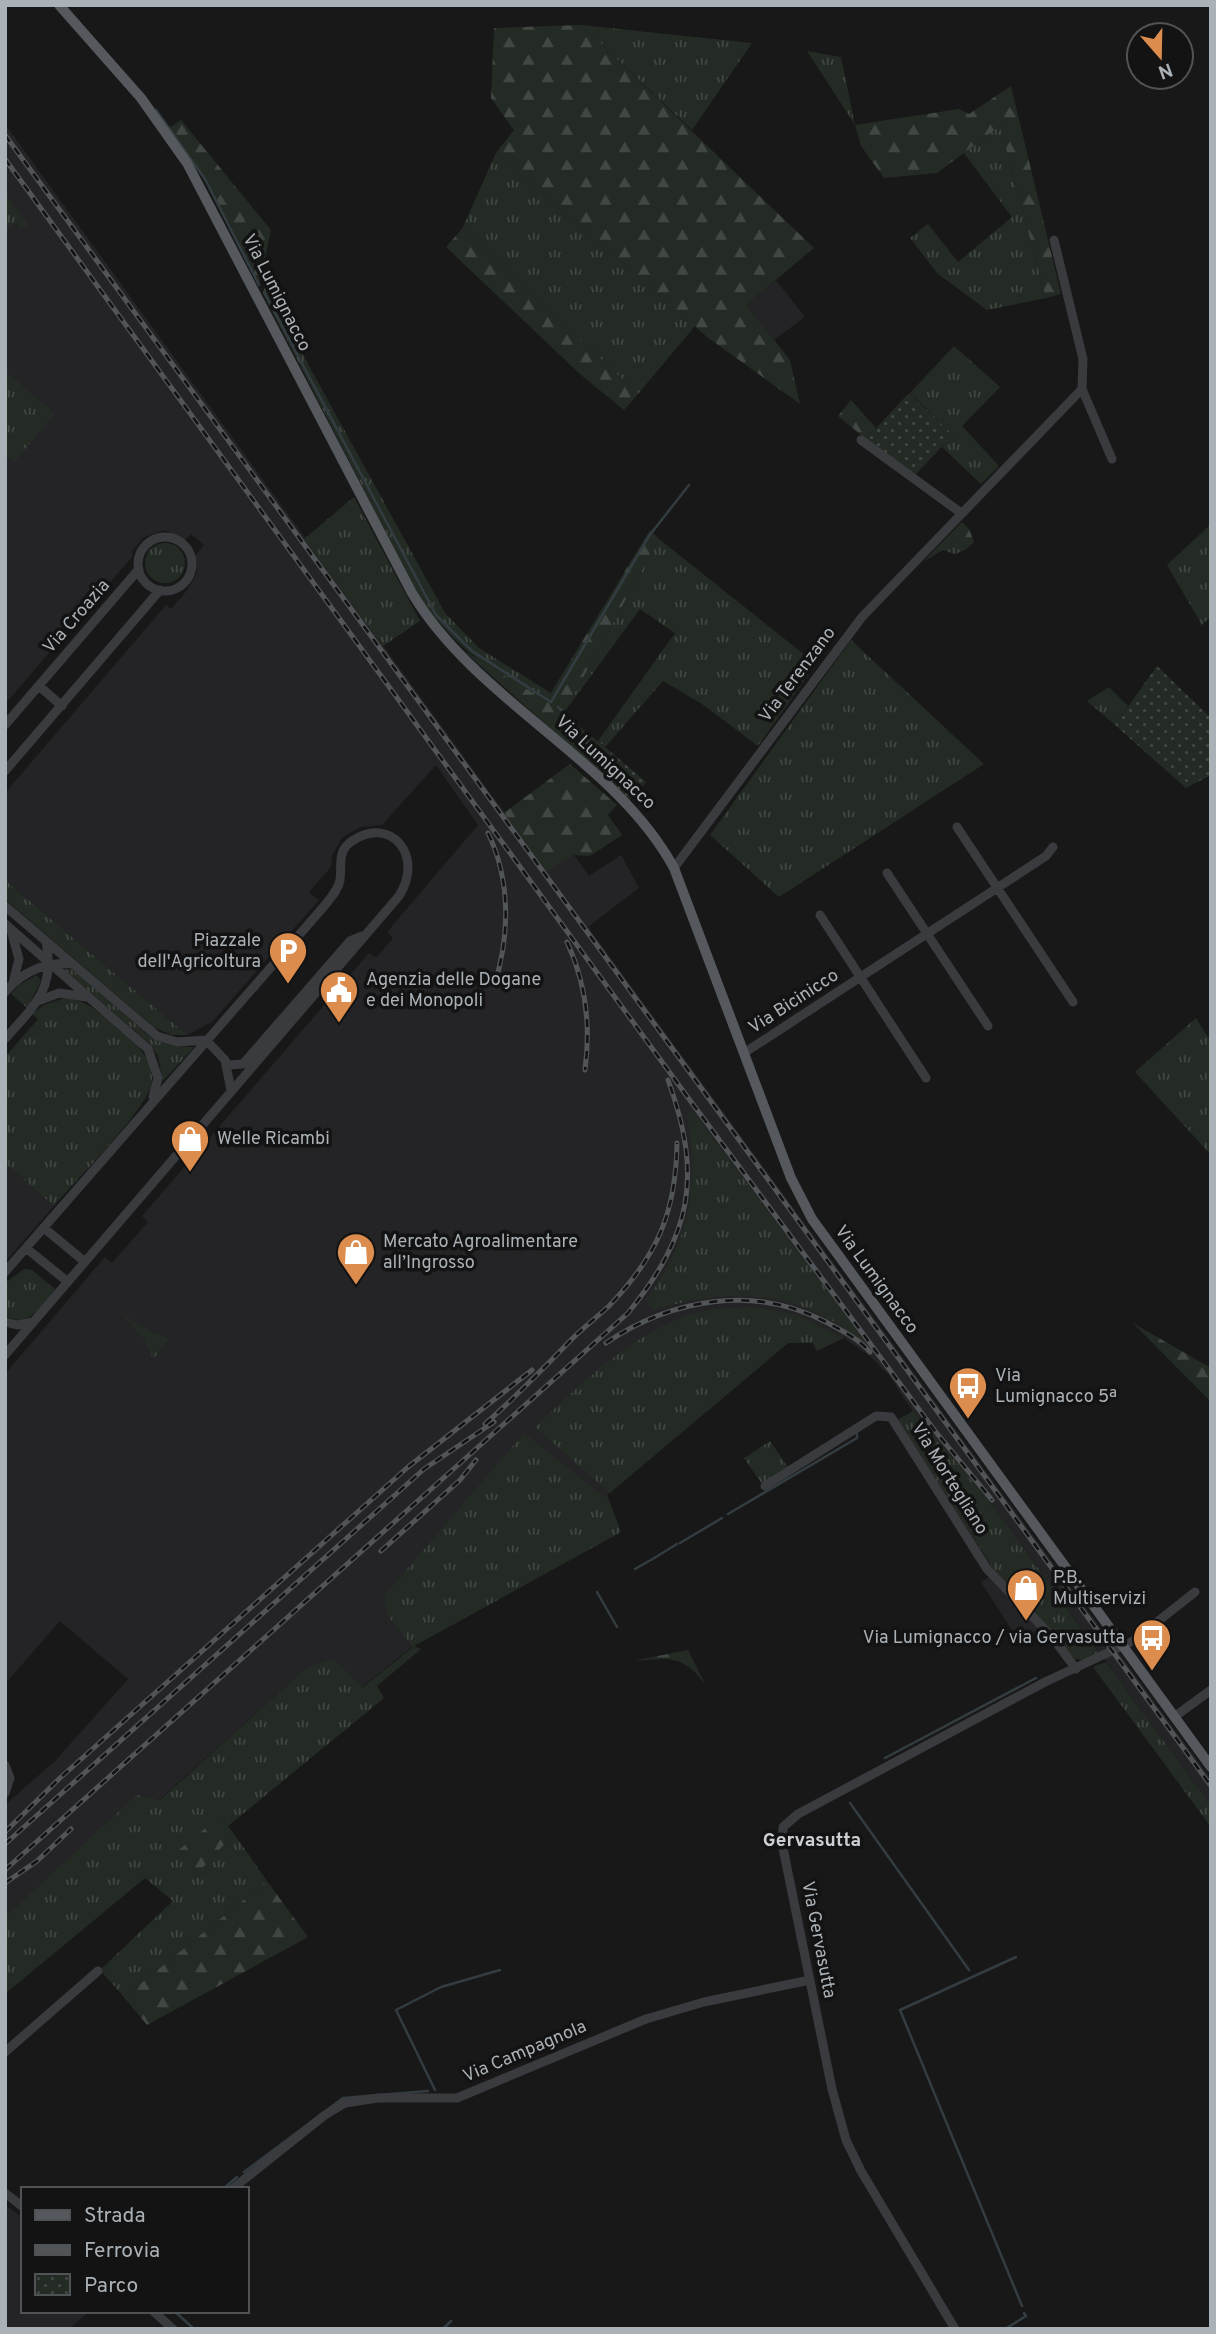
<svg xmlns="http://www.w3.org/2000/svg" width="1216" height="2334" font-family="Overpass,sans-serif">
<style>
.built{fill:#242426}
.grass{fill:url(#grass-tufts)}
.forest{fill:url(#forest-firs)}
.park{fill:url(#park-dots)}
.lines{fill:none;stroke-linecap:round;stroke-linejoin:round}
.stream{stroke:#333d41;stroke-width:2.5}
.minor{stroke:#393b3e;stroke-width:9}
.major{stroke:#55585c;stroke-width:10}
.rail-casing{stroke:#525558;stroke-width:5}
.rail{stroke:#131314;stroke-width:2.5;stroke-dasharray:8;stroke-linecap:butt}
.labels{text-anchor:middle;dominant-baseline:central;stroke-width:7;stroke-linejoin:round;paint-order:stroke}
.street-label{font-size:18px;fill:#abb2b7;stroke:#131314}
.poi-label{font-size:18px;fill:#abb2b7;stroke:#131314;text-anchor:start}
.neighbourhood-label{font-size:19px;font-weight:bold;fill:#ccd0d4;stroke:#131314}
</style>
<defs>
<pattern id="grass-tufts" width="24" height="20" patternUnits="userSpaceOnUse" patternTransform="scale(1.75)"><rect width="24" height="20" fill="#242b24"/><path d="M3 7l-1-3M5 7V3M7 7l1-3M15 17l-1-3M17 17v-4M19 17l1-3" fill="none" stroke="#414742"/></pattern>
<pattern id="forest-firs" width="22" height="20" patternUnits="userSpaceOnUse" patternTransform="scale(1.75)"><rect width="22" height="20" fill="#242b24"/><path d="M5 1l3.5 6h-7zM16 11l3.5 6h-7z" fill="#414742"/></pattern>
<pattern id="park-dots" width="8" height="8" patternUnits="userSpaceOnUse" patternTransform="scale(1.75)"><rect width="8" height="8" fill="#242b24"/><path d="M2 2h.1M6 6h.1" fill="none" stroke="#414742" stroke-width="1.8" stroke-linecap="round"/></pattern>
</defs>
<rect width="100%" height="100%" fill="#181819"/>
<path class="built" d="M5 124 504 812 588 845 574 855 589 876 621 855 639 888 588 927 1211 1779V1806L993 1506 921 1424 888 1374 871 1357 844 1338 817 1351 813 1343H788L607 1495 621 1532 413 1646 361 1688 340 1664 305 1669 159 1800 137 1796 5 1917V1805L55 1761 128 1679 60 1621 5 1684V1374L105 1257 112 1263 148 1222 142 1216 369 953 376 958 393 938 387 932 478 825 436 765 382 825 361 827 343 837 332 855 331 867 309 892 319 900 212 1022 187 1035 5 880V793L166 605 171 609 188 589 197 573 195 556 204 545 191 534 185 540 165 530 144 537 132 551V557L5 704Z
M776 280 805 317 774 340 746 305Z
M5 1163 54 1206 5 1262Z
M989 1577 1040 1629 1020 1643 981 1582Z
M8 2207 23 2218V2311H90L69 2329H5V2211Z"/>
<path class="grass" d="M581 25 752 43 692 130Z
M807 51 841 57 855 125Z
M1000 126 1046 298 987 310 938 274 910 238 928 224 958 262 1012 217 964 153Z
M496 153 695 326 638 394 462 229Z
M5 193 28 225 20 229 17 223 5 228Z
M265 286 445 613 479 648 551 693 546 702C488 667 459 653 419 596L263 294Z
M954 346 1000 387 962 426 999 466 981 484 942 447 953 435 910 393Z
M5 371 55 414 14 462 5 454Z
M354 497 420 621 383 646 304 539Z
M1211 524V616L1202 625 1167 565Z
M949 535 965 550 955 554 943 550 924 561Z
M659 539 816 664 758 746 702 704 663 681 605 747 598 741 675 633 640 609 563 714Z
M145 563a20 20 0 1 1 40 0a20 20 0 1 1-40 0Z
M851 640 984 764 779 897 710 835Z
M1109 687 1128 706 1115 725 1087 701Z
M5 880 187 1035H172L155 1028 5 899Z
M62 968 73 970 154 1040 175 1046 194 1047 163 1081 158 1056 149 1043Z
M37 975 41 981 27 1008 11 994 19 985Z
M65 998C90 1000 104 1017 123 1033 138 1046 153 1059 152 1081 151 1106 73 1183 54 1206L5 1163V1057L38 1019 32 1014 44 1005Z
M1196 1018 1211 1042V1155L1135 1072Z
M692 1110 869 1346C799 1290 738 1285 653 1310L646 1299C690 1245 699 1181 687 1114Z
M24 1269 32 1270 55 1289C42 1305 29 1329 5 1316V1283Z
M755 1307 797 1315 843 1338 817 1351 813 1343H788L610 1493 535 1427C578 1387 625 1340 681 1318 703 1308 731 1308 755 1307Z
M121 1313 152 1333 169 1338 155 1357H152L144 1339Z
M913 1411 993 1506 1100 1654 1084 1660 1075 1659 996 1573 897 1420Z
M524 1433 604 1497 607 1495 621 1532 414 1646 421 1649 377 1686 384 1698 228 1826 219 1816 196 1874 234 1834 267 1881 124 1997 100 1970 173 1901 145 1878 5 1994V1917L137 1795 160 1800 305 1669 330 1660 340 1664 362 1688 413 1647 388 1616 384 1596Z
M770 1441 788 1467 762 1484 744 1458Z
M1106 1662 1211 1806V1827L1093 1667Z"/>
<path class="forest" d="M581 25 814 248 746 305 790 360 800 404 707 337 496 153 514 130 491 98 494 28Z
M1011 86 1061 294 1046 298 1000 126 937 173 884 178 861 146 855 125 959 109 969 114Z
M181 120 271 230 259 285 205 179 169 128Z
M462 229 638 394 624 410 581 375 446 247Z
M851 400 876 428 866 439 838 416Z
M962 522 969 529 974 542 965 550 949 535Z
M650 530 659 539 563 714 605 747 590 764 463 650 546 701Z
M570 764 617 805 608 815 622 835 590 856 574 855 547 871 504 813Z
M1133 1323 1211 1368V1402Z
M688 1650 705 1684C683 1654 668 1658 633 1661Z
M220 1816 234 1834 196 1875 174 1854Z
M267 1881 308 1937 147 2025 124 1997Z"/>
<path class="park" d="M909 393 953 435 914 476 866 439Z
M1157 666 1211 718V775L1186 788 1115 725Z
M605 747 646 782 629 800 590 764Z"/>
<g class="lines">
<path class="stream" d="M156 110 205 179 259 285
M264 292 436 615 472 651 551 702 649 536 689 485
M558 707 563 711
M728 1514 857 1438V1434
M680 1543 722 1518
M651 1560 677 1544
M635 1569 649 1561
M597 1592 617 1627
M885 1758 1036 1678
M850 1803 969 1970
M1016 1957 900 2010 1022 2306
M435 2090 396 2010 441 1987 500 1970
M244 2172 343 2098 428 2091
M223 2189 237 2177
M174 2311 192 2327
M443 2329 451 2321
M1005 2329 1026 2316 1024 2313"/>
<path class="minor" d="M1082 389 1112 459
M861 440 961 513
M138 564a27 27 0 1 1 54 0a27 27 0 1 1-54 0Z
M39 686 62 706
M5 725 139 569
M5 771 160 590
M957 827 1073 1002
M674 868 862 617 1082 389 1083 359 1054 240
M887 873 988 1026
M5 906 157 1036 177 1042 206 1040
M820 915 926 1078
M5 924 148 1049 158 1078 153 1097
M11 930 19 959 13 983
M5 992C22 972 46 961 72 964
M38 1001 59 993 87 997
M5 1039C34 1006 56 988 46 942
M206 1040 225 1060 231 1090
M744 1053 1046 856 1053 847
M228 1065 243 1064 350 941 362 936
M44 1228 85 1262
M26 1248 68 1282
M5 1272 326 904C332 896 338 890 340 880 342 864 337 851 352 841 390 815 425 855 399 896L5 1355
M5 1322 17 1325 33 1322
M765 1486 876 1416 891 1417 987 1569 1053 1638 1076 1669
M1174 1717 1211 1690
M5 1765 10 1778 5 1793
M5 2052 98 1971
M232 2189 325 2115 345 2103 378 2098H457L646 2019 704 2002 810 1980
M5 2193 23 2207
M153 2311 173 2329
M955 2329 861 2171 846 2140 832 2089 783 1848V1827L798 1814 1045 1682 1133 1641 1195 1592"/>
<path class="major" d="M59 5 141 98 187 163 412 593C477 702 615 759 674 868L791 1178 812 1219 1211 1767"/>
<g class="rail-casing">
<path id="rail" d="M5 135 1211 1786
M5 159 689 1099 935 1431 992 1500
M488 833C511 880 510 937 494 986
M567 942C586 983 591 1025 585 1070
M606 1343C671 1299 754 1284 826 1322 841 1330 859 1339 870 1352
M485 1424C516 1397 544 1368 573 1338 584 1327 597 1317 609 1306 657 1256 676 1213 677 1143
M381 1551 460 1480 476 1460
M5 1832 60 1778 408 1467 532 1370
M5 1844 424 1469 494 1422
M5 1870 628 1313C692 1234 703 1176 668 1080
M5 1883 37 1861 71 1829"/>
</g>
<use href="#rail" class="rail"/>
</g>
<defs>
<g id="parking-pin" transform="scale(2.0125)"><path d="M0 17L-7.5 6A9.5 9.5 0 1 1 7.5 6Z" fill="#dc8d4d" stroke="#131314"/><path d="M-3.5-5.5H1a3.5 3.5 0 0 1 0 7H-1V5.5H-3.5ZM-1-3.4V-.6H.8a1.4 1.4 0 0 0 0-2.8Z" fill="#fff"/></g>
<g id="civic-pin" transform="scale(2.0125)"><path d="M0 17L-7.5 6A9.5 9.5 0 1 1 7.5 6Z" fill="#dc8d4d" stroke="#131314"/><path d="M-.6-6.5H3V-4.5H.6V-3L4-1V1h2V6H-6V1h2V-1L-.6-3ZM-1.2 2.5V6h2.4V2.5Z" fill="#fff"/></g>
<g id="shop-pin" transform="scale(2.0125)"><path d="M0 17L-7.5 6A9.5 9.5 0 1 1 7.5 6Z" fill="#dc8d4d" stroke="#131314"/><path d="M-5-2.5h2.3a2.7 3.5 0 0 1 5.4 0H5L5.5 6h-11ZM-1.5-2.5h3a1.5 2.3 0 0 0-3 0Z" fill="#fff"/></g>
<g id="bus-pin" transform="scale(2.0125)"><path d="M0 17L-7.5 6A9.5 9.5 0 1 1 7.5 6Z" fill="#dc8d4d" stroke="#131314"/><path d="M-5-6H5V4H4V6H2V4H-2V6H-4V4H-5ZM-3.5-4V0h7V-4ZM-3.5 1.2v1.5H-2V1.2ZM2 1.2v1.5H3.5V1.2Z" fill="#fff"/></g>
</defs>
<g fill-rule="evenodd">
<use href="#parking-pin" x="288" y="951"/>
<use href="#civic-pin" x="339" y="990"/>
<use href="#shop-pin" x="190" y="1139"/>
<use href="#shop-pin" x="356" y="1252"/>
<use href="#bus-pin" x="968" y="1386"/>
<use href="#shop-pin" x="1026" y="1588"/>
<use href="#bus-pin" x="1152" y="1638"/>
</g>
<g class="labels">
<g class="street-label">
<text transform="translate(276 293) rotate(63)">Via Lumignacco</text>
<text transform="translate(77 617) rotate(-49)">Via Croazia</text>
<text transform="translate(798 675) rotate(-53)">Via Terenzano</text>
<text transform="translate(605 763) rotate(43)">Via Lumignacco</text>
<text transform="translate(794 1002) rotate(-33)">Via Bicinicco</text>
<text transform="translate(876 1280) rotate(54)">Via Lumignacco</text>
<text transform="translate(949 1479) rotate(58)">Via Mortegliano</text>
<text transform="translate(818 1940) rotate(79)">Via Gervasutta</text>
<text transform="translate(525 2052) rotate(-23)">Via Campagnola</text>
</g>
<g class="poi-label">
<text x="261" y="941" text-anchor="end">Piazzale<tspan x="261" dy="21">dell'Agricoltura</tspan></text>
<text x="366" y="980">Agenzia delle Dogane<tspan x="366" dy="21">e dei Monopoli</tspan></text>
<text x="217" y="1139">Welle Ricambi</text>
<text x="383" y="1242">Mercato Agroalimentare<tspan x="383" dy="21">all’Ingrosso</tspan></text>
<text x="995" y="1376">Via<tspan x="995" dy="21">Lumignacco 5ª</tspan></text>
<text x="1053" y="1578">P.B.<tspan x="1053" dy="21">Multiservizi</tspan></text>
<text x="1125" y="1638" text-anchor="end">Via Lumignacco / via Gervasutta</text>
</g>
<g class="neighbourhood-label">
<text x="812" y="1841">Gervasutta</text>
</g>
</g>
<rect width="1216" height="2334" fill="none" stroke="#abb2b7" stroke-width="14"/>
<rect x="21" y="2187" width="228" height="126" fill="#131314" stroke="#505355" stroke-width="2"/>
<rect x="35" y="2210" width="35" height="10" fill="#55585c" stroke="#505355" stroke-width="2"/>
<text x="84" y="2222" font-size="21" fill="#abb2b7">Strada</text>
<rect x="35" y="2245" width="35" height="10" fill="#525558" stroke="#505355" stroke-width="2"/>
<text x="84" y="2257" font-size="21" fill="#abb2b7">Ferrovia</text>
<rect x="35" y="2274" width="35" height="21" fill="url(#park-dots)" stroke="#505355" stroke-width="2"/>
<text x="84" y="2292" font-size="21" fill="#abb2b7">Parco</text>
<g transform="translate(1160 56) rotate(160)"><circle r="33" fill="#131314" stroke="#505355" stroke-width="2"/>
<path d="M0-5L12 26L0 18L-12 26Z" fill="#dc8d4d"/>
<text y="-10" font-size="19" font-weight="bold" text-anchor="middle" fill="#abb2b7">N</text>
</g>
</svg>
